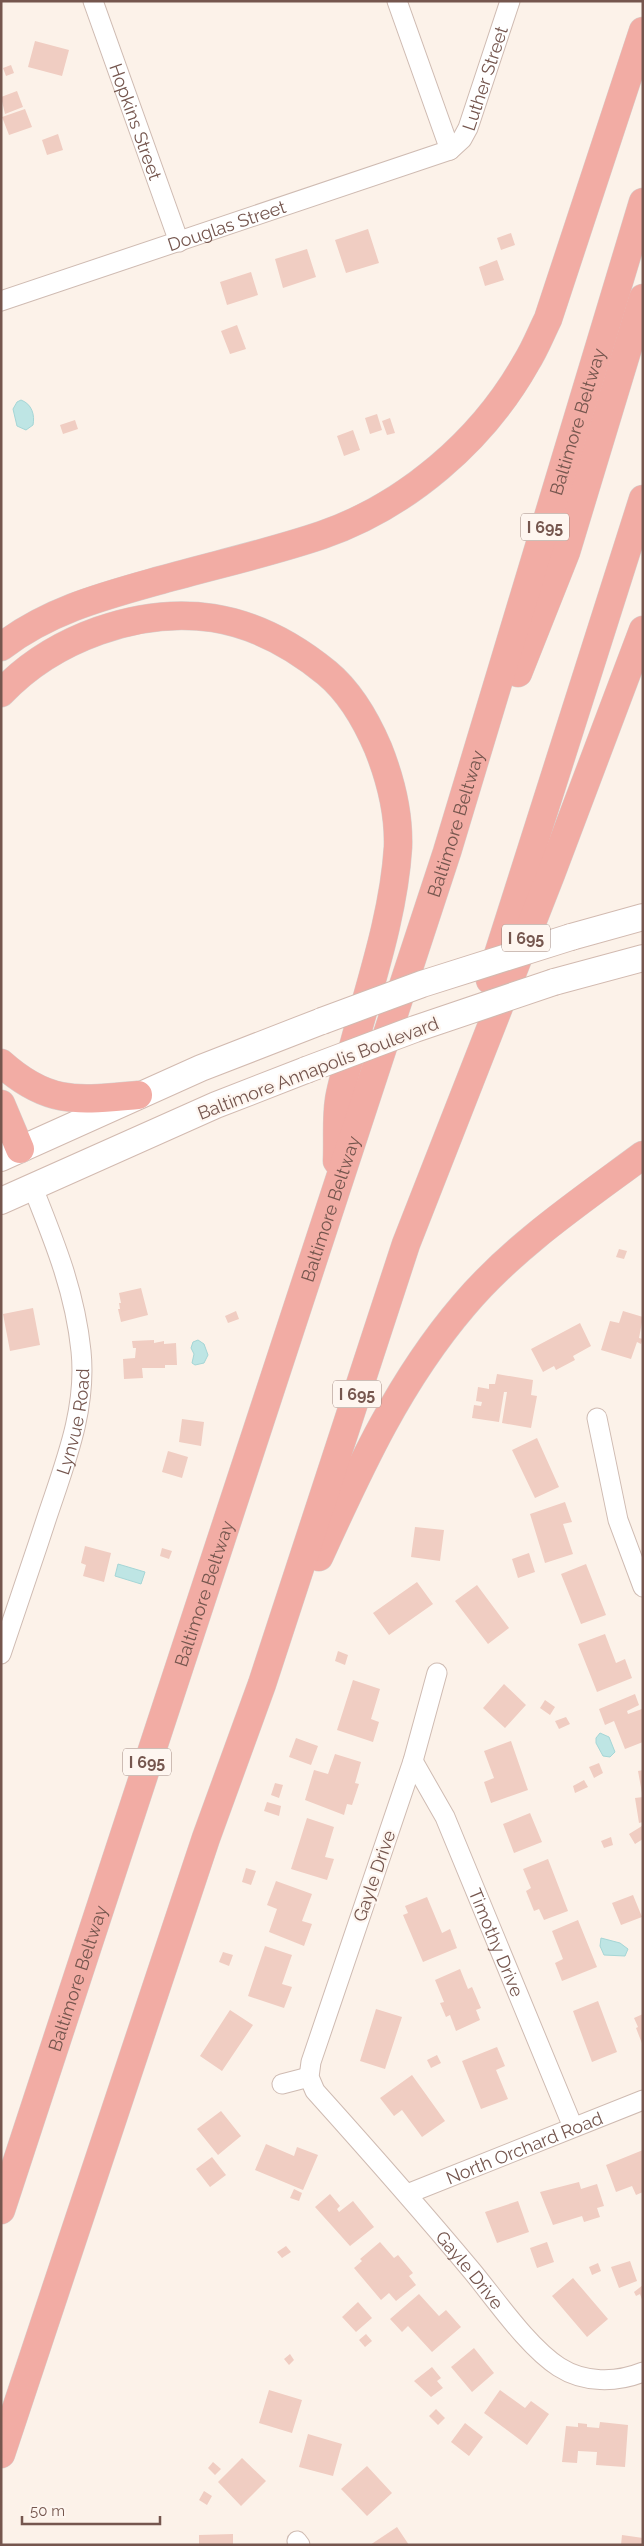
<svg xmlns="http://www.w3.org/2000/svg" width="644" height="2546" font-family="Raleway,sans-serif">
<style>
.water{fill:#bee5e4;stroke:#a5d6d6}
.building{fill:#f0cdc2}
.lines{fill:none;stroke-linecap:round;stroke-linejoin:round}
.minor-casing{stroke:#cfbbb2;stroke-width:21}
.secondary-casing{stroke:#d2bab0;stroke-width:28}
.motorway-casing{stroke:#d8d0cd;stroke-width:29}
.minor{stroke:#fff;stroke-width:19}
.secondary{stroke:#fff;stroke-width:26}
.motorway{stroke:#f2aca4;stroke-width:28}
.secondary-bridge-casing{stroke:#d2bab0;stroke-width:28;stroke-linecap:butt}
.secondary-bridge{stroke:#fff;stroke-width:26}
.labels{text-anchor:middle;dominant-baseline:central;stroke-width:4.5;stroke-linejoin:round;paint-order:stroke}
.shield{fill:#fef6f0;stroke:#9e867f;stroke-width:1}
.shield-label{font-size:16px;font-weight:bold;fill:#75564e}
.street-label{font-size:18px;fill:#75564e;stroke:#fef6f0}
</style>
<rect width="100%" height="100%" fill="#fcf2e9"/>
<path class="water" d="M21 400C32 404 35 415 33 425L26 430 17 426 13 409 17 402Z
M198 1340 204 1344 208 1355 204 1363 195 1365 192 1363 194 1354 191 1348 193 1342Z
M118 1564 145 1572 141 1584 115 1576Z
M600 1733 609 1737 615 1752 610 1757 603 1756 596 1743V1738Z
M601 1938 620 1943 628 1949 625 1956 604 1955 600 1946Z"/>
<path class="building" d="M35 41 69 50 62 76 28 67Z
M11 65 14 73 6 76 3 68Z
M17 91 23 107 5 114 1 97Z
M25 109 32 127 9 135 2 117Z
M58 134 63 150 47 155 42 140Z
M368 229 379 263 346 273 335 240Z
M511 233 515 245 501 250 497 238Z
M307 249 316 277 283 288 275 259Z
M497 260 504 280 485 286 479 267Z
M251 272 258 295 227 305 220 282Z
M237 325 246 349 230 354 221 331Z
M377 414 382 430 370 434 365 418Z
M390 418 395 433 387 435 382 421Z
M75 420 78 429 63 434 60 425Z
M353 430 360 450 344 456 337 436Z
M619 1249 627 1251 624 1259 616 1257Z
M141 1288 148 1315 121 1322 118 1309H120L119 1303H121L119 1293Z
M33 1308 40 1345 10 1351 3 1314Z
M236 1311 239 1319 228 1323 225 1316Z
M623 1311 643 1317 639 1338 643 1339 641 1344 637 1342 631 1359 601 1350 610 1321 619 1323Z
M580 1323 591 1346 573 1356 575 1360 556 1370 554 1366 543 1372 531 1349Z
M154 1340V1343L164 1341V1344L176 1343 177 1365H165V1368H142L143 1378 124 1379 123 1359 135 1358 136 1348H133L132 1341Z
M497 1374 533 1380 531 1395 537 1396 531 1428 502 1423 507 1392H504L499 1422 472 1418 474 1405 481 1406 482 1402 476 1401 478 1387 489 1389V1384H495Z
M182 1419 204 1422 201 1446 179 1442Z
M537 1438 559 1487 535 1498 512 1450Z
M168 1451 188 1457 182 1478 162 1472Z
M565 1502 572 1522 563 1524 573 1554 545 1563 530 1514Z
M415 1527 444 1530 440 1561 411 1557Z
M85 1546 111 1553 104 1582 83 1576 86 1565 81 1563Z
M162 1548 172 1551 169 1559 160 1556Z
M529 1553 535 1572 518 1578 512 1559Z
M586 1564 606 1615 581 1624 561 1574Z
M417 1582 433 1604 389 1635 373 1613Z
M477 1585 509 1628 488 1644 455 1601Z
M605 1634 616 1663 625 1659 632 1678 597 1692 578 1644Z
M338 1651 348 1655 345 1665 335 1661Z
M353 1680 380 1689 371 1719 379 1722 373 1742 337 1730Z
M504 1684 526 1705 505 1728 483 1708Z
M635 1694 639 1705 627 1711 628 1714 642 1709 643 1742 625 1749 614 1721 605 1725 599 1709Z
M545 1700 555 1707 550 1715 540 1708Z
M566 1717 570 1724 559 1729 555 1721Z
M296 1738 318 1746 311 1765 289 1757Z
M511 1741 528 1790 491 1803 484 1782 494 1778 484 1751Z
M335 1754 361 1762 355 1783 359 1784 352 1805 347 1804 344 1815 305 1800 314 1770 328 1774Z
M599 1763 603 1773 594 1778 589 1767Z
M643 1770V1793H642L638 1771Z
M584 1780 588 1787 575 1793 573 1786Z
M275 1783 283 1785 279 1798 271 1795Z
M643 1797V1822L639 1823 635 1798Z
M267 1802 281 1806 279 1816 264 1811Z
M530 1813 542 1842 514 1853 503 1824Z
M307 1818 334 1827 325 1857 334 1859 327 1880 291 1869Z
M642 1826 643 1839 635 1844 629 1834Z
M611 1837 613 1845 604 1848 601 1841Z
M548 1859 568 1911 544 1920 539 1909 534 1911 526 1891 531 1888 523 1869Z
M246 1868 256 1871 251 1885 242 1882Z
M276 1881 312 1894 302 1921 312 1924 304 1946 269 1932 277 1909 267 1905Z
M633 1895 642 1917 621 1925 612 1903Z
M427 1897 442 1933 450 1929 457 1948 423 1962 403 1915 408 1913 405 1906Z
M578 1920 597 1967 562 1981 555 1963 563 1959 552 1931Z
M265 1946 292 1955 282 1984 292 1987 284 2008 248 1996Z
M223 1952 233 1955 229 1966 219 1962Z
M460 1969 468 1989 472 1987 481 2008 476 2010 480 2020 456 2031 450 2015 446 2017 440 2003 444 2002 435 1980Z
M598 2001 617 2052 592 2062 573 2011Z
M376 2009 402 2017 385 2069 360 2061Z
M230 2010 253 2025 222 2071 200 2056Z
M643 2014V2046L636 2028 638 2027 634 2018Z
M497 2047 505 2066 496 2070 508 2099 481 2109 462 2061Z
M437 2055 441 2063 431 2068 427 2060Z
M412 2075 445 2121 422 2137 402 2110 394 2116 380 2098Z
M221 2111 241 2136 218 2155 197 2129Z
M266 2144 294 2156 297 2147 318 2155 303 2190 255 2170Z
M643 2150V2192L636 2195 632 2186 616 2192 606 2165Z
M212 2157 226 2175 210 2187 196 2169Z
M579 2182 581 2189 597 2184 604 2206 597 2208 600 2217 584 2222 582 2216 553 2225 540 2192Z
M294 2189 302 2193 299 2201 290 2198Z
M330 2194 340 2206 337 2209 339 2212 353 2201 374 2227 350 2246 315 2207Z
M518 2201 529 2232 497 2243 485 2212Z
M380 2242 394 2258 398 2255 413 2273 409 2276 416 2285 396 2301 389 2293 381 2300 354 2268 362 2261 360 2259Z
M547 2242 554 2262 537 2268 530 2248Z
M286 2246 291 2252 282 2258 277 2252Z
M630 2261 637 2281 619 2288 611 2267Z
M598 2263 601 2271 592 2275 589 2267Z
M573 2278 608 2319 587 2337 552 2296Z
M643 2285V2302L640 2294 636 2296 634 2292Z
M419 2294 439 2316 446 2310 461 2327 432 2352 408 2326 402 2332 390 2319Z
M358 2302 372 2318 356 2332 342 2317Z
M366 2334 372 2341 365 2347 359 2340Z
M474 2348 494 2373 472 2392 451 2367Z
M290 2354 294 2360 289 2365 284 2359Z
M432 2367 441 2378 437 2381 443 2388 431 2397 414 2381Z
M269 2390 302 2400 292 2433 259 2423Z
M500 2390 525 2408 531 2401 549 2414 527 2445 484 2413Z
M436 2409 445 2418 438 2425 429 2416Z
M600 2422 628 2425 625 2467 596 2465 597 2452 578 2451 577 2463 562 2462 566 2426 578 2427V2423L587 2424V2427L599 2428Z
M465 2423 483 2437 469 2456 451 2442Z
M308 2434 342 2444 333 2476 299 2467Z
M242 2458 266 2481 241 2506 218 2482Z
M213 2462 221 2469 215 2475 208 2468Z
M367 2466 392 2493 367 2516 341 2489Z
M204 2491 212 2496 207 2505 199 2500Z
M397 2527 409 2545H370Z
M233 2534V2545H199V2535Z
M622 2535 643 2538V2545H621Z"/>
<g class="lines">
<g class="minor-casing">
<g id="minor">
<path id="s1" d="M93 1 179 242"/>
<path d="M397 1 450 150"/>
<path id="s2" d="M1 301 450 150 462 139 468 128 510 1"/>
<path d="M597 1418 618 1520 643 1587"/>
<path id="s3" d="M1 1654C16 1609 32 1563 47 1517 65 1463 87 1409 81 1351 75 1292 55 1243 33 1188"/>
<path id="s4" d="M437 1673 413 1761 311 2062 309 2077 315 2091C368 2150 421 2210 472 2271 496 2300 528 2347 559 2367 584 2383 616 2383 643 2372"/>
<path id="s5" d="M413 1761 445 1817 573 2127"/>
<path d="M282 2084 309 2077"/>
<path id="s6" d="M407 2194 643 2100"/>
<path d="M297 2541 300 2545"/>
</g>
</g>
<g class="secondary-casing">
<path id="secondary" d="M571 937 643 917
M554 982 643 958
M1 1158 201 1068 322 1021
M1 1201 216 1105 306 1070"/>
</g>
<g class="motorway-casing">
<g id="motorway">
<path d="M1 647C49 610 104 596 161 580 214 565 269 553 322 535 406 506 482 441 526 363 535 349 541 333 548 319L643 31"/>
<path d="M518 673 566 552 643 298"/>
<path d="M1 693C53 638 139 607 213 618 257 625 293 645 327 673 351 693 366 720 378 748 390 778 399 814 398 847 394 912 372 978 355 1040 350 1059 342 1080 339 1100 336 1119 338 1141 337 1161"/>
<path d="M490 980 643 499"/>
<path d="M1 1063C49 1106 79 1100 138 1095"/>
<path d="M1 1104 20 1149"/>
<path d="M319 1557C360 1467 399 1381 464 1305 514 1246 581 1201 643 1155"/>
<path id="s7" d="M1 2210 447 852 643 202"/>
<path d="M1 2454 206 1838 262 1684 406 1244 551 874 643 630"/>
</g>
</g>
<use href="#minor" class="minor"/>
<use href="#secondary" class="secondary"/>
<use href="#motorway" class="motorway"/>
<g class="secondary-bridge-casing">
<path id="secondary-bridge" d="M322 1021 422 984 571 937
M306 1070 415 1029 554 982"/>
</g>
<use href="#secondary-bridge" class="secondary-bridge"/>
</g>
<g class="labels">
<g class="shield">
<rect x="521" y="513.5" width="48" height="27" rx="4"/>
<rect x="502" y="924.5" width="48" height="27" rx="4"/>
<rect x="333" y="1380.5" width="48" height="27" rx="4"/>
<rect x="123" y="1748.5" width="48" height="27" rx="4"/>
</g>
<g class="shield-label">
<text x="545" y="527">I 695</text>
<text x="526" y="938">I 695</text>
<text x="357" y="1394">I 695</text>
<text x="147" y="1762">I 695</text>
</g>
<g class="street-label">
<text stroke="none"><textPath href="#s2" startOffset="555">Luther Street</textPath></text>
<text stroke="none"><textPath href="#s1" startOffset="128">Hopkins Street</textPath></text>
<text stroke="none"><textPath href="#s2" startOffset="238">Douglas Street</textPath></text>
<text stroke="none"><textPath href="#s7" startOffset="1879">Baltimore Beltway</textPath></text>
<text stroke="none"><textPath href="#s7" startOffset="1459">Baltimore Beltway</textPath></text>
<text transform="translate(318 1068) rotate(-21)">Baltimore Annapolis Boulevard</text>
<text stroke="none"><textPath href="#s7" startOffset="1054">Baltimore Beltway</textPath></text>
<text stroke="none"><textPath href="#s3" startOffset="244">Lynvue Road</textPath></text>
<text stroke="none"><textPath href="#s7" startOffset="649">Baltimore Beltway</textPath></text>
<text transform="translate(374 1876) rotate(-71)">Gayle Drive</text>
<text stroke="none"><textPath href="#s5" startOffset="200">Timothy Drive</textPath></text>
<text stroke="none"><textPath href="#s7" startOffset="244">Baltimore Beltway</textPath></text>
<text stroke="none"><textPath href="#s6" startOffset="126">North Orchard Road</textPath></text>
<text stroke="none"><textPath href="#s4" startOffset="676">Gayle Drive</textPath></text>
</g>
</g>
<rect width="644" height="2546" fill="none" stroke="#75564e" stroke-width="5"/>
<path d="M22 2516v8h138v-8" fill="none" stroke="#75564e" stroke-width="2.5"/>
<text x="30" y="2516" font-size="15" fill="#75564e" stroke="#fef6f0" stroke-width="4" paint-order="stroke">50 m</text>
</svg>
